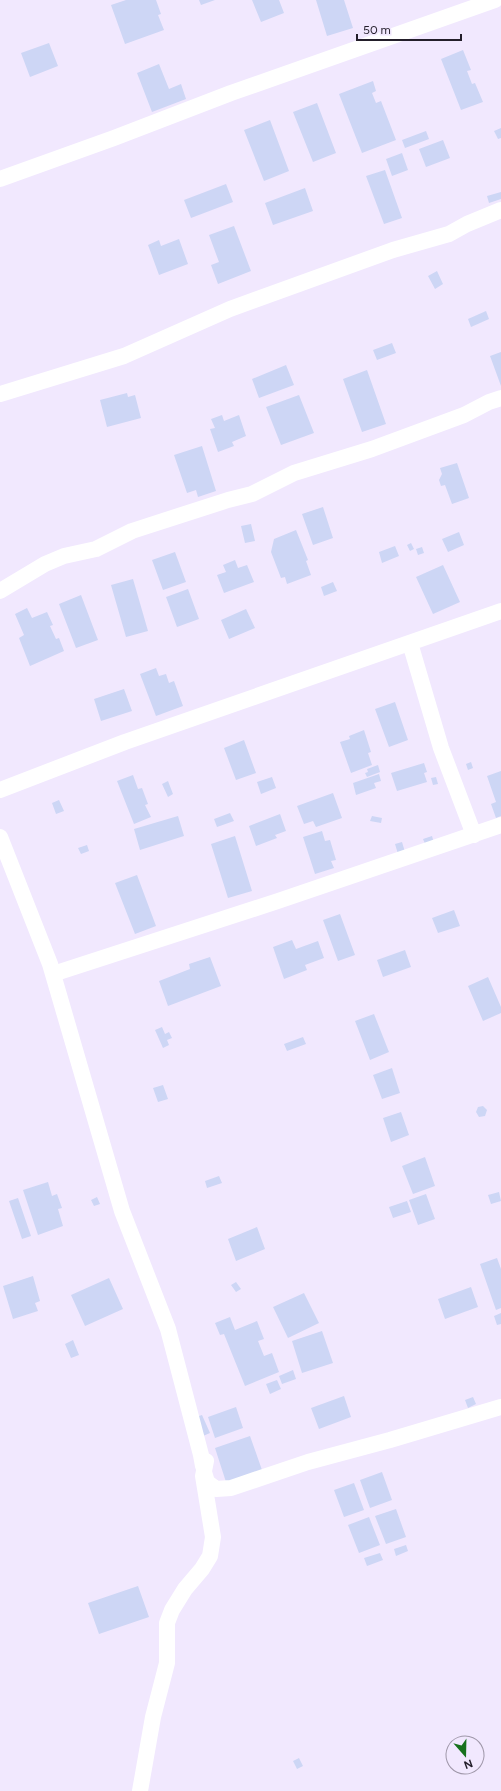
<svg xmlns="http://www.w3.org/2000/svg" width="501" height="1791" font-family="Figtree,sans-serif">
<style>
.building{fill:#cdd6f5}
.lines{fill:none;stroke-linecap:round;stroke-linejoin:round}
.street{stroke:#fff;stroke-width:16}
</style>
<rect width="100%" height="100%" fill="#f1e8fe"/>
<path class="building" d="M126 0H156L161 14 158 15 164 30 125 44 111 5Z
M199 0H215L201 5Z
M252 0H279L284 13 261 22Z
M316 0H344L353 28 327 36Z
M49 43 58 66 30 77 21 53Z
M463 50 471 70 467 71 472 84 475 83 483 102 461 110 441 59Z
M159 64 169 89 181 84 186 99 152 112 137 73Z
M373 81 376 91 372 93 376 103 381 101 396 140 362 153 339 94Z
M317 103 336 153 313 162 293 112Z
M270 120 289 171 264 181 244 130Z
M501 128V138L498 139 494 131Z
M426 131 429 139 405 148 402 140Z
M443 140 450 158 426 167 419 149Z
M402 153 408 170 392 176 386 159Z
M385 170 402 218 384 224 366 176Z
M226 184 233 202 191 218 184 200Z
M305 188 313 211 273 225 265 203Z
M501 192V199L489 203 487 196Z
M234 226 251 271 218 284 211 265 219 262 209 235Z
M179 239 188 264 159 275 148 245 159 240 161 246Z
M437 271 443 284 435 289 428 276Z
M486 311 489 319 471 327 468 319Z
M392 343 396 353 377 360 373 350Z
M501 352V386L490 356Z
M286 365 294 385 259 398 252 379Z
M367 370 386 424 362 432 343 379Z
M127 393 128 397 135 395 141 418 107 427 100 400Z
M299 395 314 433 281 445 266 407Z
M222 415 224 421 239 415 246 436 232 442 234 446 218 452 210 429 215 428 211 419Z
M202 446 216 491 198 497 196 490 187 493 174 455Z
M457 463 469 498 452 504 445 485 441 486 439 480 442 474 440 468Z
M323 507 333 538 313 545 302 514Z
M251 524 255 541 245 543 241 526Z
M296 530 308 560 306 561 311 575 287 584 285 577 281 578 271 552 274 539Z
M459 532 464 545 448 552 442 539Z
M411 543 414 549 410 551 407 545Z
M395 546 399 556 382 563 379 552Z
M422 547 424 553 418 555 416 549Z
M175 552 186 582 163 590 152 560Z
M235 560 238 568 247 565 254 582 224 593 217 575 226 572 223 565Z
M443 565 460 602 433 614 416 577Z
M133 579 148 631 126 637 111 585Z
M333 582 337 591 324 596 321 587Z
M188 589 199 619 177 627 166 597Z
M81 595 98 640 76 648 59 604Z
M27 608 32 618 47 612 53 625 50 626 56 639 59 638 64 651 30 666 19 638 24 635 15 614Z
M246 609 255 628 229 639 221 620Z
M156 668 159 676 166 674 169 683 174 681 183 706 156 716 140 674Z
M124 689 132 711 101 721 94 699Z
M395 702 408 740 389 747 375 709Z
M364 730 371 752 368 753 372 765 351 773 340 742 350 739 349 736Z
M244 740 256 773 236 780 224 748Z
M471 762 473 768 468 770 466 764Z
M424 763 427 772 424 773 427 782 397 791 391 773Z
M378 765 380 772 367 777 365 773 368 772 367 769Z
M501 771V816L496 818 491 804 496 802 487 776Z
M379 774 381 781 374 783 376 788 356 795 353 783Z
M133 775 138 789 142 788 148 804 145 805 151 817 134 824 117 781Z
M272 777 276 788 261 794 257 782Z
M436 777 438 784 433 785 431 778Z
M168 781 173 794 168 797 162 784Z
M333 793 342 818 316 827 313 821 304 824 297 806Z
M59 800 64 811 56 814 52 803Z
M230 813 234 821 217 827 214 819Z
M280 814 286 831 275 835 277 838 256 846 249 826Z
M178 816 184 836 140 850 134 829Z
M372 816 382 818 381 823 370 821Z
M322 831 325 841 330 840 336 860 331 861 334 868 315 874 303 837Z
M235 836 252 891 228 898 211 844Z
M432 836 434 843 426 846 423 839Z
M402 842 405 852 398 854 395 844Z
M87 845 89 851 81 854 78 848Z
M137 875 156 926 135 934 115 883Z
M454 910 460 926 438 933 432 918Z
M340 914 355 955 338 961 323 920Z
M292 940 296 949 318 941 324 958 305 965 307 970 284 979 273 947Z
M405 950 411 967 383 977 377 960Z
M210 957 221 986 168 1006 159 981 190 969 189 964Z
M488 977 501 1007V1013L483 1021 468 986Z
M374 1014 389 1052 370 1060 355 1021Z
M162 1027 165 1034 169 1032 172 1038 167 1040 169 1045 163 1048 155 1030Z
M303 1037 306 1044 287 1051 284 1044Z
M392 1068 400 1093 382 1099 373 1075Z
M163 1085 168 1099 158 1102 153 1088Z
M483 1106 487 1110 485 1116 479 1117 476 1112 478 1107Z
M401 1112 409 1135 391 1142 383 1118Z
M425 1157 435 1186 413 1194 402 1166Z
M219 1176 222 1183 207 1188 205 1181Z
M48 1182 52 1196 57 1194 62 1208 58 1209 63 1226 38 1235 23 1190Z
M499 1192 501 1201 491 1204 488 1195Z
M426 1194 435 1219 418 1225 409 1200Z
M97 1197 100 1204 94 1206 91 1200Z
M18 1198 31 1236 22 1239 9 1201Z
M407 1201 411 1212 393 1218 389 1207Z
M257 1227 265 1249 236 1261 228 1239Z
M497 1258 501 1269V1308L496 1310 480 1264Z
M33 1276 40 1301 35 1303 38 1311 13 1319 3 1286Z
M109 1278 123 1309 85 1326 71 1295Z
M236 1282 241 1289 236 1292 231 1285Z
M471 1287 478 1307 445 1319 438 1299Z
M304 1293 319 1323 288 1338 273 1307Z
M501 1313V1324L497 1325 494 1316Z
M230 1317 235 1330 257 1321 264 1339 258 1341 264 1356 272 1353 279 1372 245 1386 224 1334 220 1335 215 1323Z
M322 1331 333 1363 302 1373 292 1341Z
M73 1340 79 1355 71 1358 65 1344Z
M293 1370 296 1379 282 1384 279 1376Z
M277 1380 281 1389 270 1394 266 1384Z
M344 1396 351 1417 319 1429 311 1408Z
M473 1397 476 1404 468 1408 465 1400Z
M236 1407 243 1428 215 1438 208 1417Z
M202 1415 210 1433 203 1436 196 1417Z
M250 1436 262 1470 226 1482 215 1448Z
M382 1472 392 1500 370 1508 360 1480Z
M354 1483 364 1510 344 1517 334 1490Z
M396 1509 406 1537 386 1544 375 1516Z
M369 1517 380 1545 359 1553 348 1525Z
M406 1545 408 1551 396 1556 394 1549Z
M380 1553 383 1560 367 1566 364 1558Z
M138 1586 149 1617 99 1634 88 1603Z
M299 1758 303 1766 297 1769 293 1761Z"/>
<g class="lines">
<path class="street" d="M0 179 114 138 231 93 495 0
M0 394 124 356 230 309 393 250 449 234 467 224 501 210
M0 591 45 564 64 556 96 549 132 531 228 500 252 494 294 473 372 449 464 415 489 402 501 398
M410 643 441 748 474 835
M0 790 125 742 501 611
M0 837 50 964 122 1211 168 1329 201 1455 203 1466 206 1461 203 1476 213 1537 210 1556 202 1569 185 1589 172 1610 167 1623V1663L153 1717 140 1791
M53 974 278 901 501 825
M204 1472 207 1482 216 1489 231 1488 308 1462 390 1440 501 1407"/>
</g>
<g transform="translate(465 1755) rotate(160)"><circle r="19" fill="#f1e8fe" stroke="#9f97a9"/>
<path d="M0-3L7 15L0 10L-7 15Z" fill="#17711d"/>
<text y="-6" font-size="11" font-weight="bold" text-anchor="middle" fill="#231e2a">N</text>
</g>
<path d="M357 34v6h104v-6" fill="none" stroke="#231e2a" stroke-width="2"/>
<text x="363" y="34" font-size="12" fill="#231e2a" stroke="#f1e8fe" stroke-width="3" paint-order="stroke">50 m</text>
</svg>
